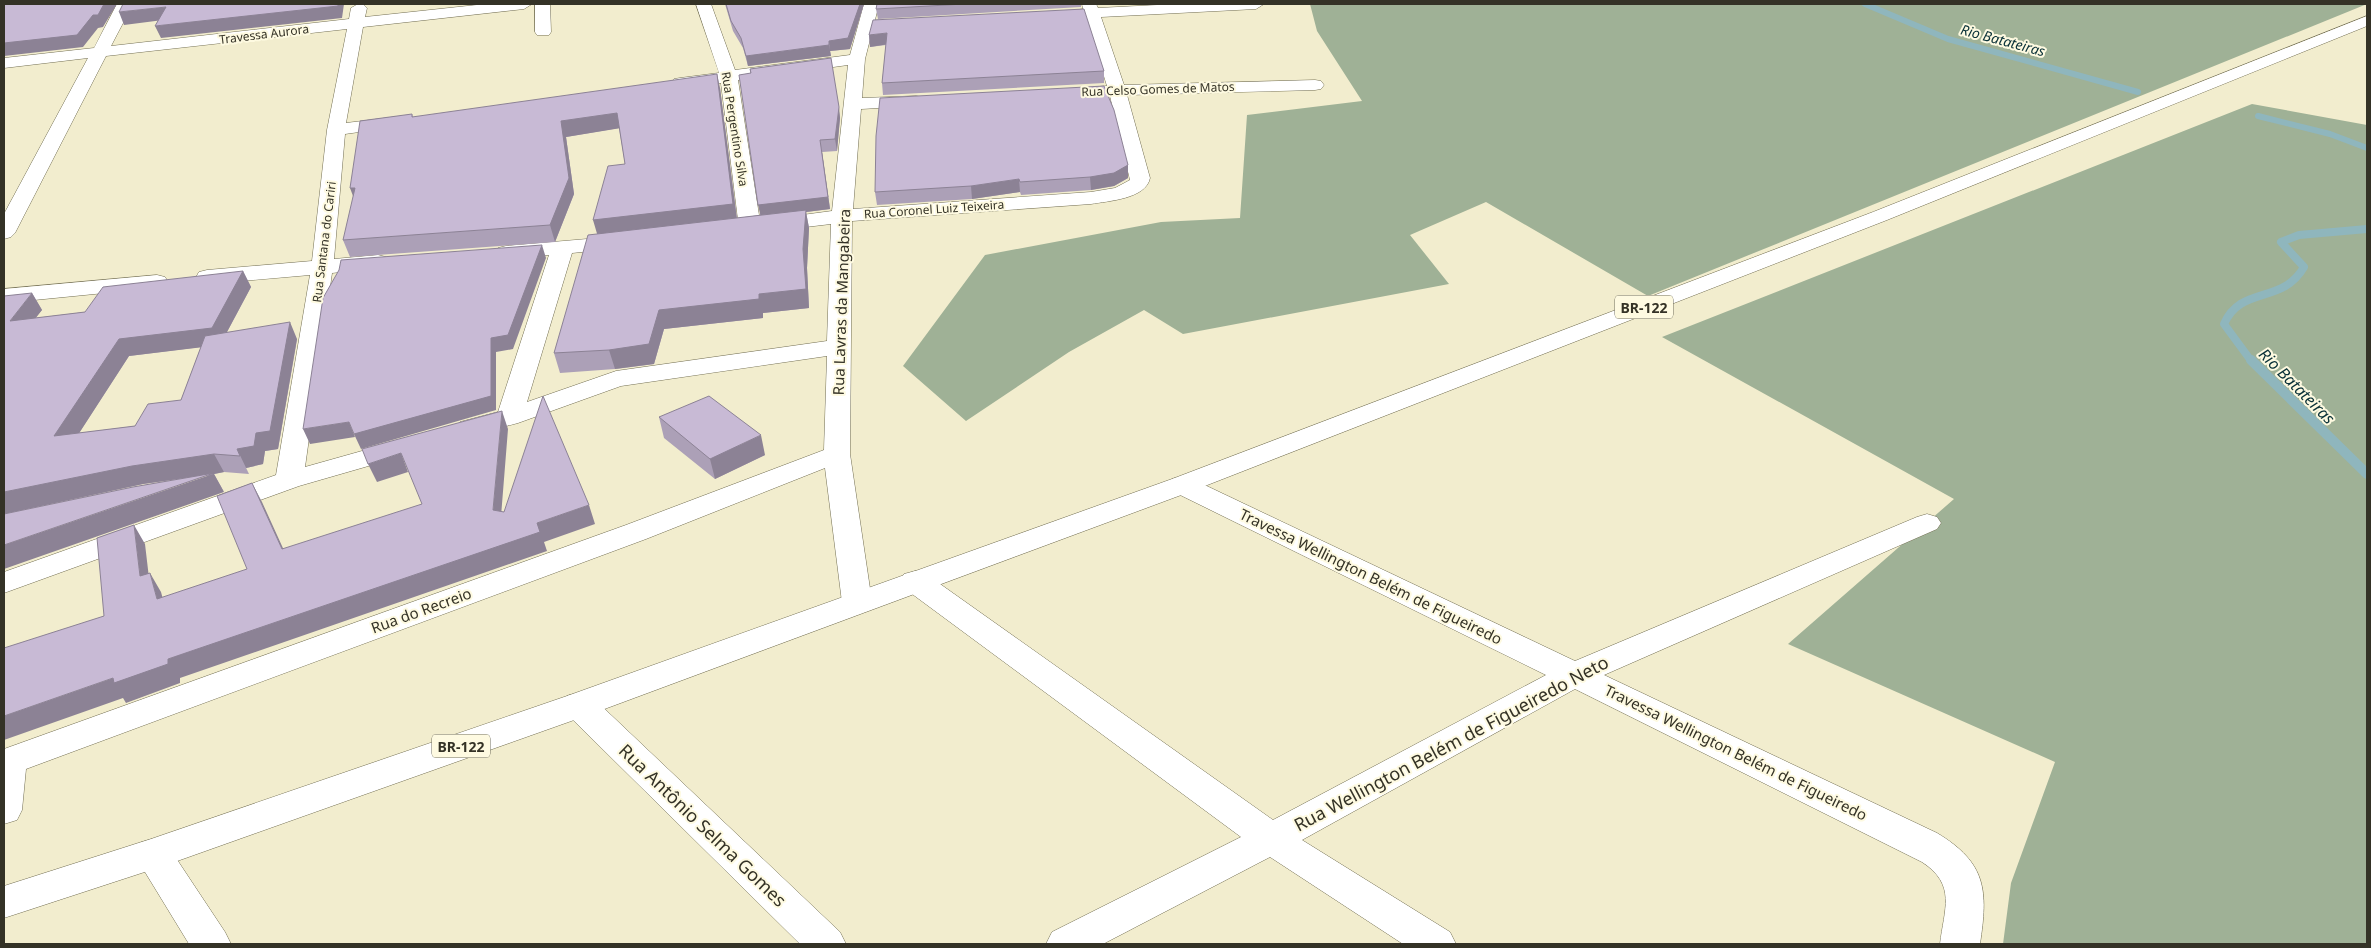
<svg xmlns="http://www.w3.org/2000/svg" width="2371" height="948" font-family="'Noto Sans',sans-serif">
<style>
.forest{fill:#9fb196}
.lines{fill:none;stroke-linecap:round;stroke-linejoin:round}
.stream-far2{stroke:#8fb6bd;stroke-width:6}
.stream-far1{stroke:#8fb6bd;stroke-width:8}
.stream{stroke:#8fb6bd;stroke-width:10}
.minor-casing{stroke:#736f53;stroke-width:1}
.highway-casing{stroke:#736f53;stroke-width:1}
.minor{fill:#fff;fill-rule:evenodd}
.highway{fill:#fff;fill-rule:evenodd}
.wall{fill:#aca0b7;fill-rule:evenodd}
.shaded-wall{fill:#8c8295}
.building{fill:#c8bad5;stroke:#8c8295}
.labels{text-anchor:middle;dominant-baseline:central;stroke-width:4;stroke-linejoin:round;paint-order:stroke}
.far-street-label{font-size:12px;fill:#343226;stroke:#fefae1}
.far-water-label{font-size:14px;font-style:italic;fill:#0a3138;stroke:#fefae1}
.shield{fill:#fefae1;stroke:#716e5e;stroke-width:1}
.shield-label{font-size:14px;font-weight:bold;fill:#343226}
.street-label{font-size:15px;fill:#343226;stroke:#fefae1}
.water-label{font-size:16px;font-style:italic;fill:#0a3138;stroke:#fefae1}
.near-street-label{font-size:18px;fill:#343226;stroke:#fefae1}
</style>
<rect width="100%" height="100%" fill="#f2edce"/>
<path class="forest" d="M1310 4H2367L1648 296 1486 202 1410 235 1449 284 1183 334 1144 310 1069 352 966 421 903 366 985 255 1161 222 1240 218 1247 115 1362 101 1317 31Z
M2252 104 2367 125V944H2003L2011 883 2055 762 1788 644 1954 499 1662 337Z"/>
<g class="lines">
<path class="stream-far2" d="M1865 4 1948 39 2138 92
M2258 116 2330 134 2367 148"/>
<path class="stream-far1" d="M2252 362 2224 324C2241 285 2282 305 2304 267L2281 242 2299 235 2367 229"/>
<path class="stream" d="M2251 360 2367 474"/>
<g class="minor-casing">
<path id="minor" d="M117 4H133L111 46 349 19 351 8 358 4 364 5 367 8 365 17 486 4H532L524 9 363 27 346 123 395 117 401 118 404 122 401 126 395 127 345 134 334 259 378 255 386 257 389 262 386 267 332 273 305 467 401 440 410 442 414 448 410 454 299 486 4 593V572L276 475 310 275 207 284 199 282 196 277 199 272 207 270 312 261 327 130 347 29 106 56 15 233 11 237 4 239V214L88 58 4 68V58L94 48Z
M535 4H550L551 32 549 35H537L535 32Z
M696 4H711L735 70 850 55 864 4H879L865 59 862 98 916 96 922 97 925 101 922 105 916 106 861 109 853 209 1091 192 1115 188 1130 180 1110 96 1093 95 1090 91 1093 87 1107 86 1086 18 1075 19 1067 14 1070 11 1083 9 1082 4H1096L1098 8 1177 4H1264L1256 9 1101 17 1124 85 1315 80 1321 81 1324 85 1321 89 1315 90 1127 95 1150 178C1146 199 1108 201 1091 204L852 221 850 454 872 602 868 609 857 612 846 609 842 602 825 468 646 539 26 769 22 810 17 820 4 824V749L626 525 824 450 827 356 621 386 518 423 469 436 460 434 456 428 460 422 498 412 549 255 506 260 498 258 495 253 498 248 506 246 622 236 630 237 633 242 630 247 622 248 572 253 527 402 616 371 827 341 831 224 772 231 765 229 762 225 765 221 772 219 832 211 848 65 738 80 761 228 757 232 750 234 743 232 739 228 721 83 680 88 674 87 671 83 674 79 680 78 719 73Z
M157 275 165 277 168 282 165 287 4 303V289Z
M1182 477 1192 479 1575 661 1917 517 1927 514 1937 517 1941 523 1937 529 1604 675 1937 833C1987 863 1988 891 1980 944H1940C1944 909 1957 885 1922 862L1575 689 1302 840 1450 932 1456 944H1403L1270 857 1103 944H1046L1052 932 1241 837 904 588 900 581 904 574 915 571 926 574 1273 820 1546 675 1172 491 1168 485 1172 479Z
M579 693 591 696 840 932 846 944H800L567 714 562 705 567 696Z
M153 839 166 843 225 932 231 944H189L134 854 140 843Z"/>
</g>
<g class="highway-casing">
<path id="highway" d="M2367 16V26L1887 220 1192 491 591 714 166 865 4 918V886L151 839 567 696 1172 479 1873 212Z"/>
</g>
<use href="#minor" class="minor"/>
<use href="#highway" class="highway"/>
</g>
<path class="wall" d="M725 4H864L850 49 830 51 831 56 748 66 743 48 733 31Z
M877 4H1081V7L878 19 876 9Z
M869 35 1104 71V83L883 95 882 83 886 45 870 47Z
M831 58 840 118 837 151 822 152 830 209 806 212 809 228 807 268 809 308 763 313V318L664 329 654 364 615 369 560 373 554 353 597 234 625 164 619 128 566 137 574 194 555 242 350 257 343 240 412 114 413 117 720 88 737 218 760 215 750 69Z
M1128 165V178L1114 186 1091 190 1021 195 1020 192 972 199 877 205 875 192Z
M243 271 251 287 227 332 297 339 278 449 265 451 263 464 246 468 249 474 224 472 214 474 224 492 207 475 143 484 4 514 32 293 42 310 35 318 85 312ZM201 347 181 400 135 426 79 433 129 356Z
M659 417 765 455 715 479 664 438Z"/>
<path class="shaded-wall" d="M104 4H117L103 27 98 28 83 47 4 56V43L93 15Z
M338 4H344L342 18 161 38 155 26Z
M860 4H864L850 49 830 51 829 41Z
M166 7 171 19 124 25 119 12Z
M887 33 889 44 870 47 869 35Z
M829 45 831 56 748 66 746 56Z
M717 74 720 88 737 220 598 237 593 220Z
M839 107 840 118 837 151 835 139Z
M617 113 621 128 566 137 574 194 555 242 550 225 561 121Z
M822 152 830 209 806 212 809 228 807 268 809 308 763 313V318L664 329 654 364 615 369 609 350 659 310 761 217 758 205Z
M1128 165V178L1114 186 1091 190 1090 177Z
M1019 179 1020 192 972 199 971 186Z
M350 188H355L356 204Z
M542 245 546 258 513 349 496 352V410L361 449 354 434 491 338Z
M243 271 251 287 220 345 129 356 65 455 54 436 119 339Z
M32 293 42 310 20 338 10 321Z
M290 322 297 339 278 449 265 451 263 464 246 468 249 474 237 449 256 433Z
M502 411 508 429 500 529 493 510Z
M349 422 355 437 310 444 303 429Z
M761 435 765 455 715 479 710 459Z
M401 453 408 472 377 482 368 464Z
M214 454 224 472 214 474 224 492 4 569V545L213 474 143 484 4 514V492L132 466Z
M252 483 262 502 292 568 282 549Z
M589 505 595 524 544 542 547 551 180 678V683L126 703 123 698 4 740V716L168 659 537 523Z
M134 525 145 544 151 595 140 576Z
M150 573 161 592 168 618 157 599Z"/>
<path class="building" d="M4 4H104L98 15H93L77 35 4 43Z
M123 4H338V6L155 26 166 7 119 12Z
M726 4H860L848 38 829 41V45L746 56 741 38 731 21Z
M877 4H964L876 9Z
M1084 9 1104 71 882 83 887 33 869 35 873 20Z
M831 58 839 107 835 139 820 140 828 197 758 205 739 75 751 73 750 69Z
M717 74 733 204 593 220 608 166 625 164 617 113 561 121 569 178 550 225 343 240 355 188H350L360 121 412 114V117Z
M1104 86 1114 110 1128 165 1114 173 1090 177 1020 182 1019 179 971 186 875 192 876 136 880 98Z
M806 210 803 249 806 289 759 294V299L659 310 649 344 609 350 554 353 588 235Z
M542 245 508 335 491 338V396L354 434 349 422 303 429 323 298 339 270 341 260Z
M243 271 212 328 119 339 54 436 135 426 148 404 181 400 205 336 290 322 270 431 256 433 254 446 237 449 240 456 214 454 132 466 4 492V296L32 293 10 321 85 312 103 287Z
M543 396 589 505 537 523 540 532 168 659V664L114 683 113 678 4 716V648L104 616 97 538 134 525 140 576 150 573 157 599 247 569 217 496 252 483 282 549 422 504 401 453 368 464 362 449 502 411 493 510 504 512Z
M709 396 761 435 710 459 659 417Z
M214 473 4 545V514L133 487Z"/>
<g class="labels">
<g class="far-street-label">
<text transform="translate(264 34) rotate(-7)">Travessa Aurora</text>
<text transform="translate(1158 89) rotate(-2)">Rua Celso Gomes de Matos</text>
<text transform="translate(735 129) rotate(81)">Rua Pergentino Silva</text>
<text transform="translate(934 209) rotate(-4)">Rua Coronel Luiz Teixeira</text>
<text transform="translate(324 242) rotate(-83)">Rua Santana do Cariri</text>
</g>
<g class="far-water-label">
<text transform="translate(2003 40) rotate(15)">Rio Batateiras</text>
</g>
<g class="shield">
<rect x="1615" y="295.5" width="58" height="23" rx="4"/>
<rect x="432" y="734.5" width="58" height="23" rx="4"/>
</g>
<g class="shield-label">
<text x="1644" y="307">BR-122</text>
<text x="461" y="746">BR-122</text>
</g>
<g class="street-label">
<text transform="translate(841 302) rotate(-88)">Rua Lavras da Mangabeira</text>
<text transform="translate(1371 576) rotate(26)">Travessa Wellington Belém de Figueiredo</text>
<text transform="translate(421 610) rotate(-20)">Rua do Recreio</text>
<text transform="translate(1736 752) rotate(26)">Travessa Wellington Belém de Figueiredo</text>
</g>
<g class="water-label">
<text transform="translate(2297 386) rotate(45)">Rio Batateiras</text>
</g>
<g class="near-street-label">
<text transform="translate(1451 743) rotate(-28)">Rua Wellington Belém de Figueiredo Neto</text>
<text transform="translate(703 825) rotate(44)">Rua Antônio Selma Gomes</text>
</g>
</g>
<rect width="2371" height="948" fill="none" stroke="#343226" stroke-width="10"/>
</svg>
